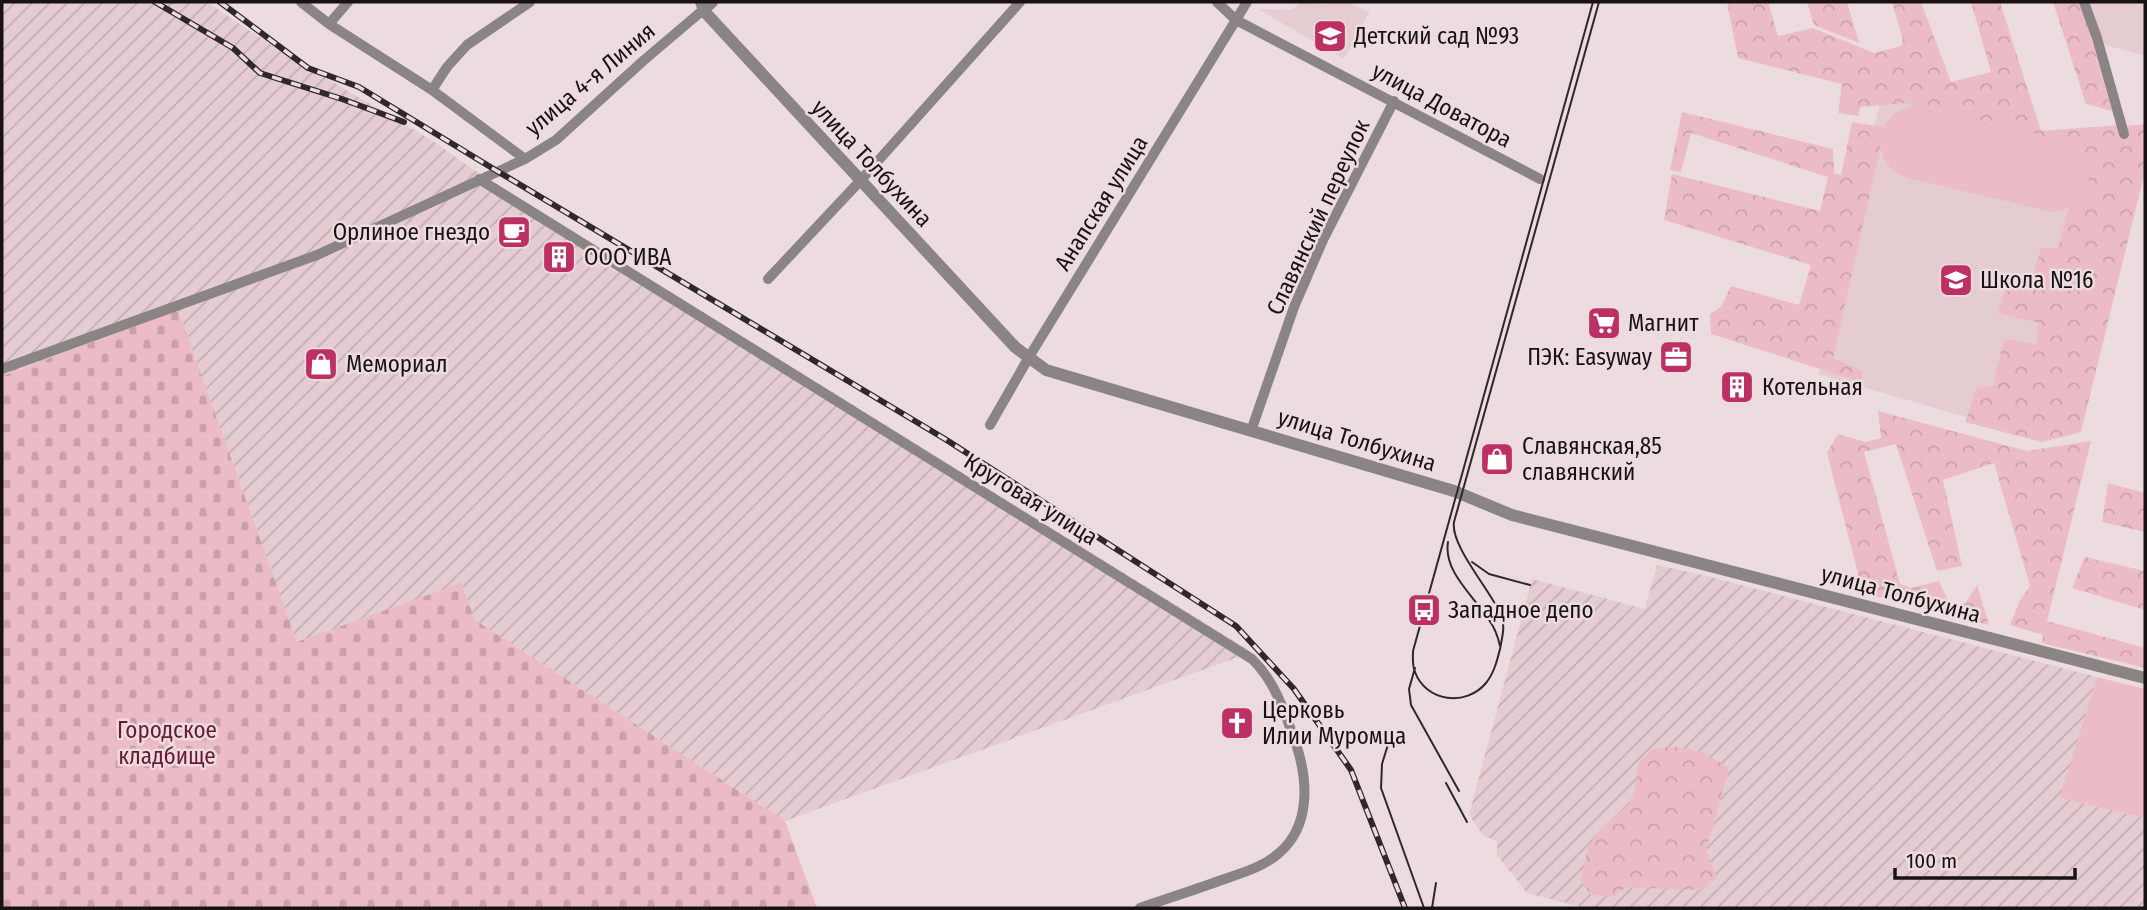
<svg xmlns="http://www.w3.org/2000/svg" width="2147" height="910" font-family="'Fira Sans Condensed',sans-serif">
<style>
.built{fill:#e4ccd1}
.industrial{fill:url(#industrial-furrows)}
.forest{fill:url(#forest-crowns)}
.cemetery{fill:url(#cemetery-stones)}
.park{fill:#ecbcc6}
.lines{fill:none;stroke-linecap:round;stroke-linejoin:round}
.minor{stroke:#8b8485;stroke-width:10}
.tertiary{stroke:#8b8485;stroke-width:12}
.tram{stroke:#2f2829;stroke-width:2}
.rail-casing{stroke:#2f2829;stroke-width:6}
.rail{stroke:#ecdcdf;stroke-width:3.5;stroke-dasharray:10;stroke-linecap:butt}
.labels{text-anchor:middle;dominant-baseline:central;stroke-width:5;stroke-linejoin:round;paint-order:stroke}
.poi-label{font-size:23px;fill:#181213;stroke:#ecdcdf;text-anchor:start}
.street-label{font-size:23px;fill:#181213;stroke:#ecdcdf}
.park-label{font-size:23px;fill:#691835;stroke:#ecdcdf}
</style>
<defs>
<pattern id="industrial-furrows" width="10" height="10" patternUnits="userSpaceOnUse" patternTransform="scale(1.75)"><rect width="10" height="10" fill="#e4ccd1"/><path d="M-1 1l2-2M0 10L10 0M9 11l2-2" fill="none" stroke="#c3aeb3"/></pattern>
<pattern id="forest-crowns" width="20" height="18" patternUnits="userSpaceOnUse" patternTransform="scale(1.75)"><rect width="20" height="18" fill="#ecbcc6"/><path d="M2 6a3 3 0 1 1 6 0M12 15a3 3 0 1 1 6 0" fill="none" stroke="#caa1a9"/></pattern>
<pattern id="cemetery-stones" width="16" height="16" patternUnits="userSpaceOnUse" patternTransform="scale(1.75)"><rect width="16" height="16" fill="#ecbcc6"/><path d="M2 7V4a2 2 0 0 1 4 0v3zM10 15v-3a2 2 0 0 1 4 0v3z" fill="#caa1a9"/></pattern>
</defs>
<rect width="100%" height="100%" fill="#ecdcdf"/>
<path class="built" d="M1300 2 1325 4 1327 2H1349L1369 13 1344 59 1258 9 1292 10Z
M2087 2H2145V56L2099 43Z
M1882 94 2102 144 2038 438 1818 374Z"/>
<path class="industrial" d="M2 2H207L280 51 433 141 471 168 1252 652 785 821 475 620 461 584 297 643 178 310 2 376Z
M1657 565 1703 575 2097 677 2061 798 2145 818V908H1585L1527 893 1497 855V842L1482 834 1469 815 1532 579 1645 609Z"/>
<path class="forest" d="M1727 2H1768L1778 36 1813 28 1874 53 1901 46 1903 41 1892 2H1921L1951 82 1991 72 1971 2H2000L2041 131 2118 125 2122 136 2129 134 2127 126 2145 124V171L2081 432 2042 442 1965 422 1977 388 1993 386 2004 339 2036 344 2039 323 1997 313 2008 282H2031L2041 248H2058L2069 207 2045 137 1906 103 1860 107 1859 116 1838 113 1842 84 1738 58Z
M1807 2H1847L1859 43 1814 25Z
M2053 2H2081L2112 111 2086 104Z
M1682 112 1833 149 1834 173 1841 175 1852 122 1885 127 1833 358 1862 371 1861 382 1711 334 1710 314 1721 307 1731 286 1799 305 1811 265 1664 220 1672 174 1820 211 1828 177 1691 133 1681 172 1670 170Z
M1878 411 2027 451 2091 441 2047 621 2145 648V668L2042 643 2043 635 2010 625 2020 600 2030 586 1994 463 1943 480 1962 566 1937 571 1896 444 1864 452 1900 584 1911 588 1939 581 1951 607 1965 603 1977 585 1989 625 1863 593 1827 453 1838 434 1866 442 1881 438Z
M2108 483 2145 493V532L2102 522Z
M2085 557 2145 571V610L2072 588Z
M1676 747 1700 751 1729 768 1706 851 1717 877 1703 890 1626 887 1614 896 1591 895 1580 880 1589 845 1600 830 1629 804 1634 794 1639 762 1653 749Z"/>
<path class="cemetery" d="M178 310 297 642 461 583 475 620 785 821 817 908H2V376Z"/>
<path class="park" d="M1917 106 2062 140C2103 152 2095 210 2052 212L1908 178C1866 165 1874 109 1917 106Z
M2097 677 2145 689V818L2060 798Z"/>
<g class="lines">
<path class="minor" d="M301 2 329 24 432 90 525 159
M1217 2 1236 20 1540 179
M2084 2 2097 38 2124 134
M329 24 348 2
M432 90 447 67 467 45 530 2
M479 179 1252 659C1276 682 1285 714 1296 744 1308 780 1311 826 1279 853 1263 868 1237 874 1216 882 1191 891 1166 899 1140 908
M768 279 860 181 1020 2
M2 369 317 255 525 159 556 140 643 61 703 10 700 2
M990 425 1029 357 1247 2
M1251 431 1294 307 1323 240 1394 101"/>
<path class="tertiary" d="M712 2 703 10 1015 347 1046 370 1454 491 1512 515 2145 678"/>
<path class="tram" d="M1593 2 1413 651C1413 658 1412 665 1415 672 1426 702 1466 707 1486 683 1494 673 1497 661 1500 649 1502 638 1505 628 1502 617 1492 592 1450 546 1454 522L1599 2
M1448 542C1443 572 1475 597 1489 620 1495 628 1498 637 1500 646
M1472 562 1489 574 1530 585
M1415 668 1409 689 1411 705 1459 791
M1390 738 1382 764 1381 788 1424 908
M1446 783 1467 822
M1432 908 1436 883"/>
<g class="rail-casing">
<path id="rail" d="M155 2 233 48 260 73 342 99 404 122
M220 2 308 68 359 87 497 171 945 439 1236 626 1294 689 1351 770 1405 908"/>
</g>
<use href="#rail" class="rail"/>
</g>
<defs>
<g id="school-square" transform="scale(1.75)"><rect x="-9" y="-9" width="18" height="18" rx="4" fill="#bd3063" stroke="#ecdcdf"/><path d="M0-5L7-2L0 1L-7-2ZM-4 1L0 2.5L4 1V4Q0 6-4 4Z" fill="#fff"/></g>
<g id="cafe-square" transform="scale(1.75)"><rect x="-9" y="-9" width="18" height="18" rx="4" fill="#bd3063" stroke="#ecdcdf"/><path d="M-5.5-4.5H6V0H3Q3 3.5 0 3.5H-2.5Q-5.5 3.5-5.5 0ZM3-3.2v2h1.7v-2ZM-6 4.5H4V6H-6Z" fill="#fff"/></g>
<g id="building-square" transform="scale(1.75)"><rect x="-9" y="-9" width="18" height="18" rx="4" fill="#bd3063" stroke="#ecdcdf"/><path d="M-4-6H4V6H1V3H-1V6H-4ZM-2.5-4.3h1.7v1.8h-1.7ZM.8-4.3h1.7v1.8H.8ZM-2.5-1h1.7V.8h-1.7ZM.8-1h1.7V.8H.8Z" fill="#fff"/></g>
<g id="supermarket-square" transform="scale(1.75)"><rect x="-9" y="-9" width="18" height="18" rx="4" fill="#bd3063" stroke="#ecdcdf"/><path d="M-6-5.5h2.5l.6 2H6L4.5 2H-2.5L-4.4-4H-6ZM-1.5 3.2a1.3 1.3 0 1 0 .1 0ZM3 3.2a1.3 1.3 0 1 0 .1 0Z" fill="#fff"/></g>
<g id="office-square" transform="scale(1.75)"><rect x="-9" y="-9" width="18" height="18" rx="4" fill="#bd3063" stroke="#ecdcdf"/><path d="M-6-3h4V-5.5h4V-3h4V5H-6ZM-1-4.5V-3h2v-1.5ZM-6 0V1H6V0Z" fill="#fff"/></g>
<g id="shop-square" transform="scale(1.75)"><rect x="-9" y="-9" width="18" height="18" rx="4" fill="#bd3063" stroke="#ecdcdf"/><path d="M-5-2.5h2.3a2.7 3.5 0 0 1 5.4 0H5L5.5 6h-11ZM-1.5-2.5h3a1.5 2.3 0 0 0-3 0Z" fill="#fff"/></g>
<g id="bus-square" transform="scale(1.75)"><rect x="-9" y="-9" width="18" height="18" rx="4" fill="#bd3063" stroke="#ecdcdf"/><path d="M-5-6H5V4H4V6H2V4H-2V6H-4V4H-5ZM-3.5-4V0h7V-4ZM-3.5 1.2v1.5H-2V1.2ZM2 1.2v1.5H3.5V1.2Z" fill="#fff"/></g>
<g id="church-square" transform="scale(1.75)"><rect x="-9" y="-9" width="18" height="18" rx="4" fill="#bd3063" stroke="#ecdcdf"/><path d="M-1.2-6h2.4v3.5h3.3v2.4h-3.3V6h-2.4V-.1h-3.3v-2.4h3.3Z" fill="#fff"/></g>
</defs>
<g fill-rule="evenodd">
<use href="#school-square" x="1330" y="36"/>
<use href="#cafe-square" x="514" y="232"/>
<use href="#building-square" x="559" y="257"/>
<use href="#school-square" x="1956" y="280"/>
<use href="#supermarket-square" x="1604" y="323"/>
<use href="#office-square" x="1676" y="357"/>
<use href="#shop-square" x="321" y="364"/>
<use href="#building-square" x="1737" y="387"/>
<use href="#shop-square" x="1497" y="459"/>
<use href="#bus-square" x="1424" y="610"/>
<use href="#church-square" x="1237" y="723"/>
</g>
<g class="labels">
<g class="poi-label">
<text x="1354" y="36">Детский сад №93</text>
<text x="490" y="232" text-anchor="end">Орлиное гнездо</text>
<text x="584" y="257">ООО ИВА</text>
<text x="1980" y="280">Школа №16</text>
<text x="1628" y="323">Магнит</text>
<text x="1652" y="357" text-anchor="end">ПЭК: Easyway</text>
<text x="346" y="364">Мемориал</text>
<text x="1762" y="387">Котельная</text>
<text x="1522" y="446">Славянская,85<tspan x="1522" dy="26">славянский</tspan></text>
<text x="1448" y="610">Западное депо</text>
<text x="1262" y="710">Церковь<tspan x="1262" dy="26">Илии Муромца</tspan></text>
</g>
<g class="street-label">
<text transform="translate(590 79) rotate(-40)">улица 4-я Линия</text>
<text transform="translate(1442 105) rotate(28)">улица Доватора</text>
<text transform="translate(872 163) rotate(47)">улица Толбухина</text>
<text transform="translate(1101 203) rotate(-58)">Анапская улица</text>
<text transform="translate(1318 217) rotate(-65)">Славянский переулок</text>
<text transform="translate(1357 440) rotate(17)">улица Толбухина</text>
<text transform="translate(1031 499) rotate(32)">Круговая улица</text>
<text transform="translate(1901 594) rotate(15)">улица Толбухина</text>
</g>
<g class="park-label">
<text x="167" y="730">Городское<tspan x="167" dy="26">кладбище</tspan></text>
</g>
</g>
<rect width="2147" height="910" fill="none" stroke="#181213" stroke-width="7"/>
<path d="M1895 868v10h180v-10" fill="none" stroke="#181213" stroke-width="3.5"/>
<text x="1906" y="868" font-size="21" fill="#181213" stroke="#ecdcdf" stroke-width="5" paint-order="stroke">100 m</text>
</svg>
